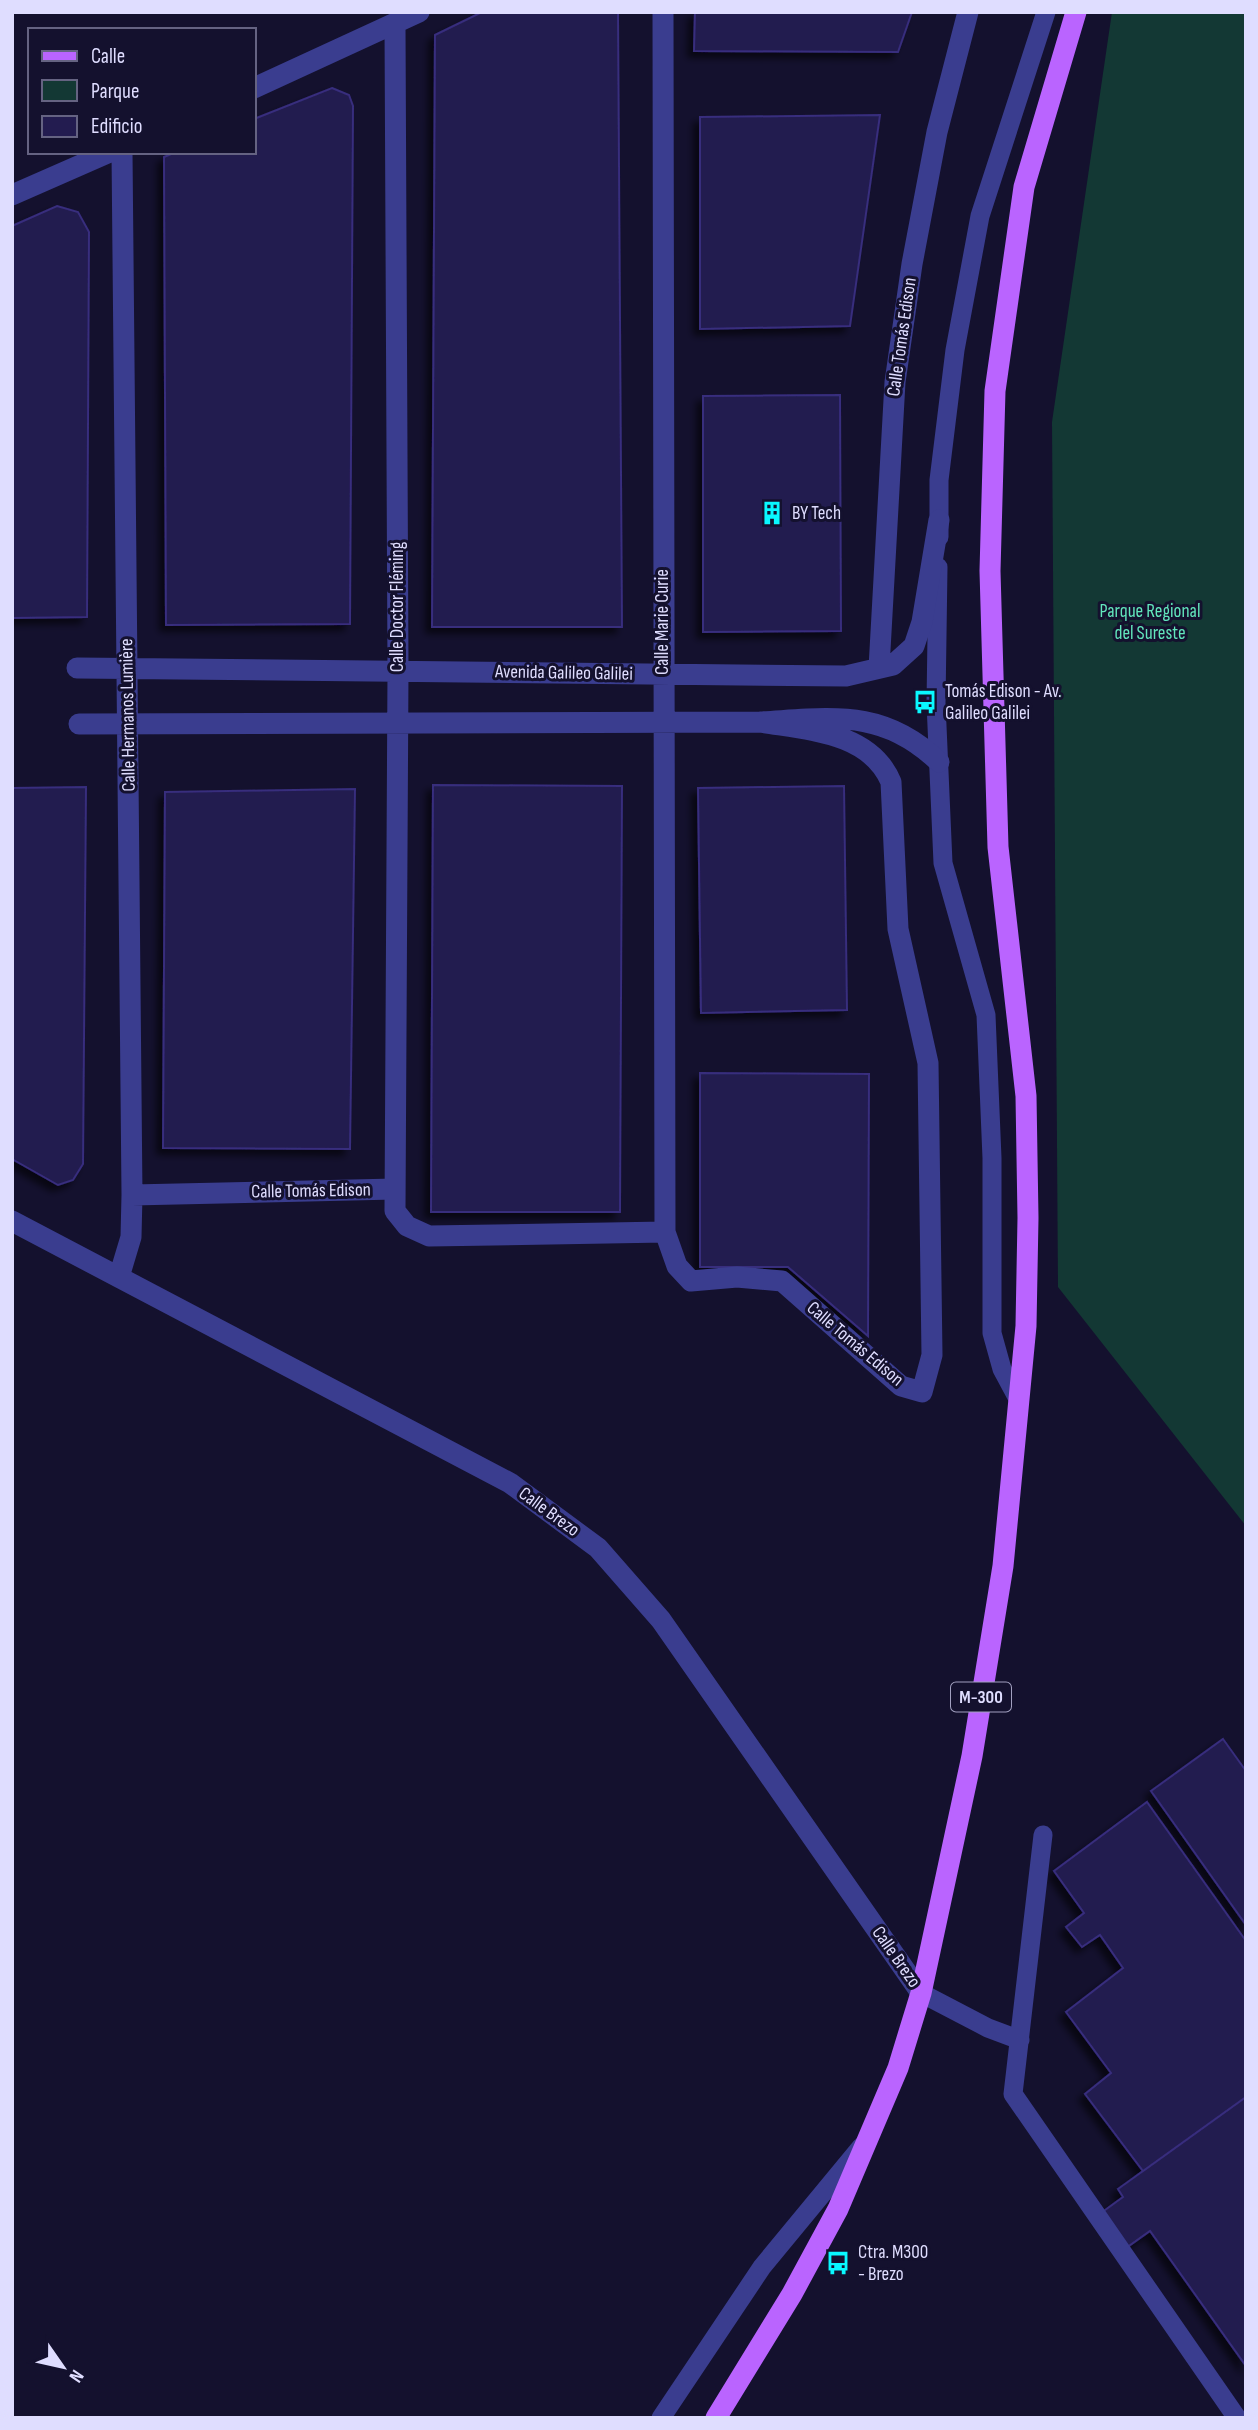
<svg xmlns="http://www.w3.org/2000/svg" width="1258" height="2430" font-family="'Sofia Sans Condensed',sans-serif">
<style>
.green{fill:#133834}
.building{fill:#231c50;stroke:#372d7d;stroke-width:2;filter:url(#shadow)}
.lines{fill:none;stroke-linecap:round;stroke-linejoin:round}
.lane{stroke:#3a3d8f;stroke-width:19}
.street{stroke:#3a3d8f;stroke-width:21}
.primary{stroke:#ba64ff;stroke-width:21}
.labels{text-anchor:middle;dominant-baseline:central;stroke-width:6;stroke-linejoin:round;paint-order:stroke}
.shield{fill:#14112e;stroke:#a2a0c0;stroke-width:2}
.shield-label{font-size:18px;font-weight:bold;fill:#dfddff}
.street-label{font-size:19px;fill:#dfddff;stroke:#14112e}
.poi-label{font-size:19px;fill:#dfddff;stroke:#14112e;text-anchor:start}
.park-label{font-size:19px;fill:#62e6bc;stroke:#14112e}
</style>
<defs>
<filter id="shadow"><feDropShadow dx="-6" dy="6" stdDeviation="3.5" flood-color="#0009"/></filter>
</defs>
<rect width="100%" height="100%" fill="#14112e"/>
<path class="green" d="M1112 12H1246V1526L1058 1287 1052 422Z"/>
<path class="building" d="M482 12H618L622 627H432L435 35Z
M695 12H912L898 52 694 51Z
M332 88 349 95 353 106 350 624 166 625 164 157 176 152H254V119Z
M880 115 850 326 700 329V117Z
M57 206 78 212 89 232 87 617 12 618V226Z
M840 395 841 631 703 632V396Z
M433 785 622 786 620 1212H431Z
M844 786 847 1010 701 1013 698 788Z
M86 787 83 1164 73 1180 58 1185 12 1159V788Z
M355 789 350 1149 163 1148 165 792Z
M700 1073 869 1074 868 1336 788 1267H700Z
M1223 1739 1246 1771V1925L1151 1791Z
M1147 1802 1246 1941V2097L1143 2171 1085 2094 1111 2073 1066 2012 1123 1968 1100 1935 1082 1947 1066 1927 1084 1913 1054 1871Z
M1246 2097V2366L1150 2231 1126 2248 1101 2213 1123 2197 1118 2189Z"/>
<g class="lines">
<path class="lane" d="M939 537V480L955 350 980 216 1046 12
M938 567 936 703 943 863 986 1015 992 1158V1333L1002 1369 1017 1397
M1043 1835 1013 2094 1237 2418
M921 1993 988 2028 1020 2040
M661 2418 762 2267 861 2147"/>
<path class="street" d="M663 12 665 1232 677 1266 691 1281 737 1277 782 1281 901 1386 922 1392 932 1355 928 1063 898 929 891 782C870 732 808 730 760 722
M395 25 398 671 395 1211 407 1226 429 1236 665 1232
M254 88 419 12
M12 195 110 152
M77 668 846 676 893 665 914 646 922 622 939 520
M879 668 895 382 912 264 937 132 968 12
M79 724 760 722C832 718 883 708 939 762
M132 1195 395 1189
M12 1221 510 1483 598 1548 661 1620 921 1993
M119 1277 131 1237 132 1195 122 152"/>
<path class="primary" d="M716 2418 792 2294 838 2209 898 2068 921 1993 972 1756 1003 1566 1026 1326 1028 1218 1026 1096 998 847 990 571 995 391 1024 187 1076 12"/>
</g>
<defs>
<g id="building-bare" transform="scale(1.89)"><path d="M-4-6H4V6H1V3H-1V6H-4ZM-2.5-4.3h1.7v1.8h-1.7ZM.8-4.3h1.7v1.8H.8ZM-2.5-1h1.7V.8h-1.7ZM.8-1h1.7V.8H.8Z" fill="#09f8ff" stroke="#14112e" stroke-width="2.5" paint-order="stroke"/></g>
<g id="bus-bare" transform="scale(1.89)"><path d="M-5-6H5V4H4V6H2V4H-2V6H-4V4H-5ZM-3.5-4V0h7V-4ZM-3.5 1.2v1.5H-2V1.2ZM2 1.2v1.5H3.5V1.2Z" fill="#09f8ff" stroke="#14112e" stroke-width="2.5" paint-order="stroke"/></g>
</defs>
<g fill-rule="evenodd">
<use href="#building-bare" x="772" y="513"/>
<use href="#bus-bare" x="925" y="702"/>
<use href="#bus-bare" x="838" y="2263"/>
</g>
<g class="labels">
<rect class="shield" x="951" y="1682.5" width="60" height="29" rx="5"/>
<g class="shield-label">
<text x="981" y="1697">M-300</text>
</g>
<g class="street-label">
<text transform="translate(902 337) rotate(-82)">Calle Tomás Edison</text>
<text transform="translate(397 607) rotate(-90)">Calle Doctor Fléming</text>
<text transform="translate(662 622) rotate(-90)">Calle Marie Curie</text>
<text transform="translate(564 673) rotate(1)">Avenida Galileo Galilei</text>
<text transform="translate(128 715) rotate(-91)">Calle Hermanos Lumière</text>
<text transform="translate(311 1191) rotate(-1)">Calle Tomás Edison</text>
<text transform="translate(855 1344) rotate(40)">Calle Tomás Edison</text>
<text transform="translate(549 1512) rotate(36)">Calle Brezo</text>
<text transform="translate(896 1957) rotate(55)">Calle Brezo</text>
</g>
<g class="poi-label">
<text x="792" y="513">BY Tech</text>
<text x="945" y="691">Tomás Edison - Av.<tspan x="945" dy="22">Galileo Galilei</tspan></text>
<text x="858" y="2252">Ctra. M300<tspan x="858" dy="22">- Brezo</tspan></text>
</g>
<g class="park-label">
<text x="1150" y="611">Parque Regional<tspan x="1150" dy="22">del Sureste</tspan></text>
</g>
</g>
<rect width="1258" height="2430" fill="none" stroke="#dfddff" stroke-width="28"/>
<rect x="28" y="28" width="228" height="126" fill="#14112e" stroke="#656382" stroke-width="2"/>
<rect x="42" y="51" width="35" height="10" fill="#ba64ff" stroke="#656382" stroke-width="2"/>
<text x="91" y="63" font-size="21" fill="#dfddff">Calle</text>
<rect x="42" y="80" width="35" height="21" fill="#133834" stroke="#656382" stroke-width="2"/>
<text x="91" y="98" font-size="21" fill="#dfddff">Parque</text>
<rect x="42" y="116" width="35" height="21" fill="#231c50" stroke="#656382" stroke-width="2"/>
<text x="91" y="133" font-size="21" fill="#dfddff">Edificio</text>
<g transform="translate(63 2367) rotate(124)" stroke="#14112e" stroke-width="5" paint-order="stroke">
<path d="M0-5L12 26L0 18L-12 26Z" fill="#dfddff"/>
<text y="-10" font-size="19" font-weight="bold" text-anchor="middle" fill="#dfddff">N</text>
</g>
</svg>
